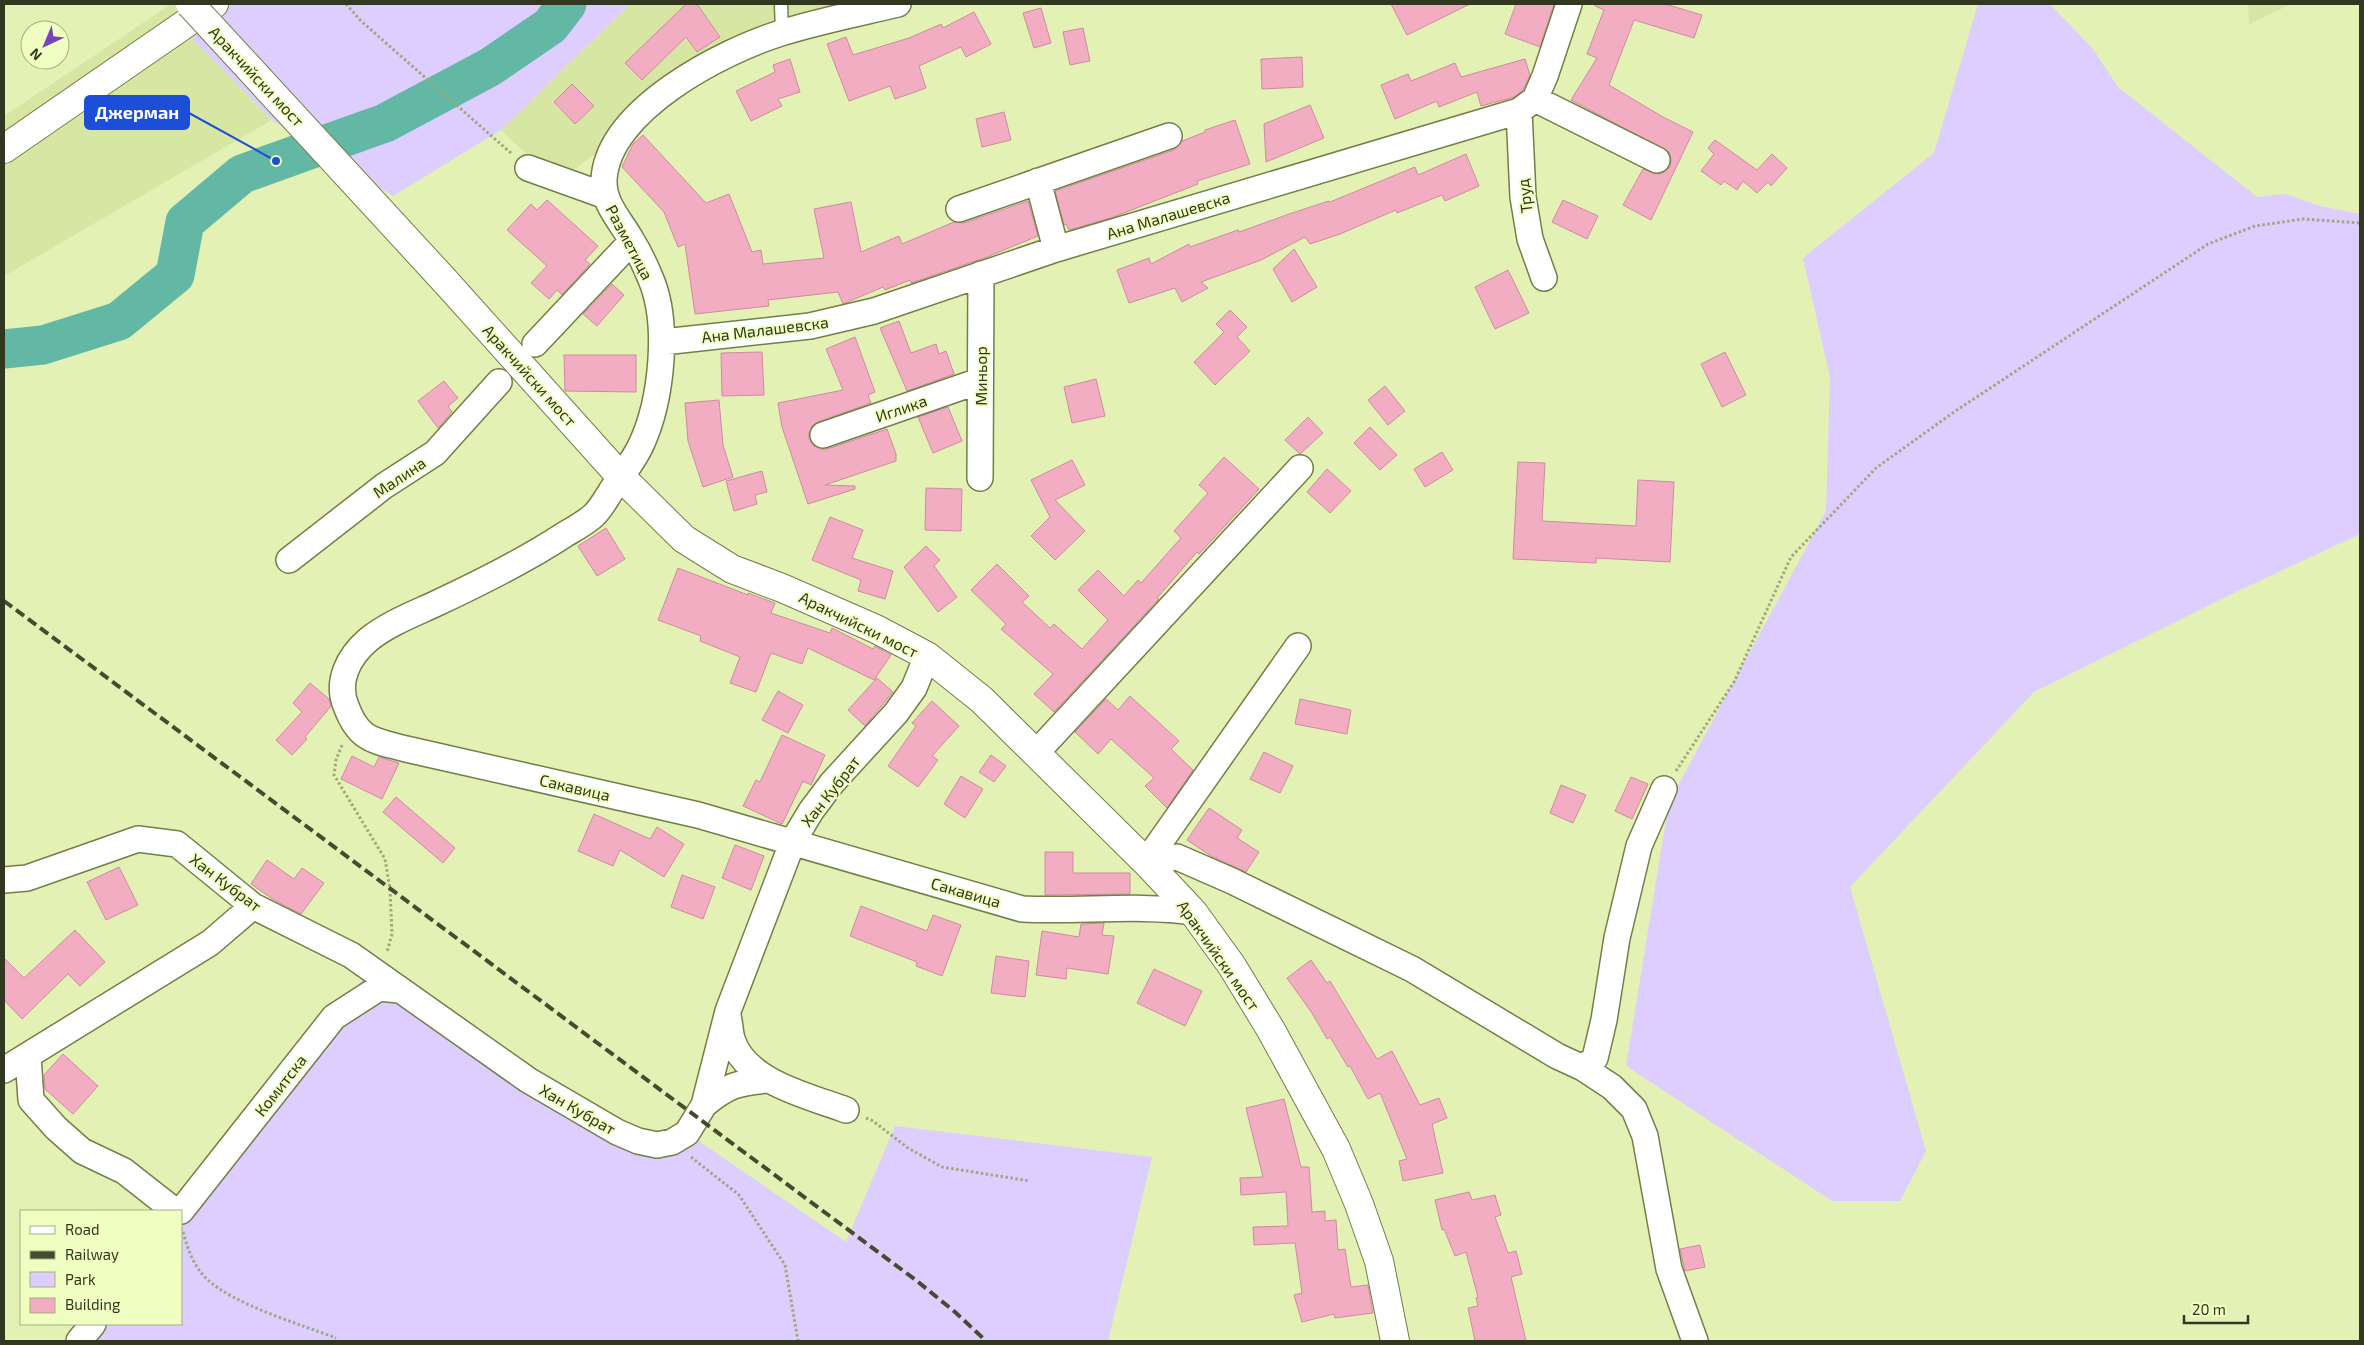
<svg xmlns="http://www.w3.org/2000/svg" width="2364" height="1345" font-family="'Exo 2',sans-serif">
<style>
.built{fill:#d7e7a3}
.green{fill:#ddceff}
.lines{fill:none;stroke-linecap:round;stroke-linejoin:round}
.river{stroke:#63b7a5;stroke-width:39}
.building{fill:#f3adc3;stroke:#cb8ca0}
.service-casing{stroke:#737f47;stroke-width:15}
.minor-casing{stroke:#737f47;stroke-width:28}
.secondary-casing{stroke:#737f47;stroke-width:30}
.primary-casing{stroke:#737f47;stroke-width:30}
.path{stroke:#9ea97a;stroke-width:3;stroke-dasharray:2.5 2.5;stroke-linecap:butt}
.service{stroke:#fff;stroke-width:12}
.minor{stroke:#fff;stroke-width:25}
.secondary{stroke:#fff;stroke-width:28}
.primary{stroke:#fff;stroke-width:28}
.rail{stroke:#444b2f;stroke-width:4;stroke-dasharray:10 5;stroke-linecap:butt}
.secondary-bridge-casing{stroke:#737f47;stroke-width:30;stroke-linecap:butt}
.secondary-bridge{stroke:#fff;stroke-width:28}
.labels{text-anchor:middle;dominant-baseline:central;stroke-width:4;stroke-linejoin:round;paint-order:stroke}
.street-label{font-size:16px;fill:#323820;stroke:#f0ffc1}
.leader{fill:none;stroke:#1d4ed8;stroke-width:2}
.callout-dot{fill:#1d4ed8;stroke:#f0ffc1;stroke-width:2}
.callout{fill:#1d4ed8;stroke:#1d4ed8;stroke-width:2}
.callout-label{font-size:18px;text-anchor:middle;font-weight:bold;fill:#fff}
</style>
<rect width="100%" height="100%" fill="#e3f1b4"/>
<path class="built" d="M171 4H214L180 27 272 120 4 276V116Z
M630 4H898L782 33 627 125 591 157 573 170 538 165 501 130Z
M2248 4H2292L2249 24Z"/>
<path class="green" d="M214 4H630L501 130 393 196 272 120 180 27Z
M1978 4H2050L2093 49 2118 87 2257 197 2285 194 2320 206 2360 214V534L2238 591 2034 692 1850 887 1926 1151 1900 1201H1832L1626 1066 1669 802 1826 511 1830 377 1803 258 1934 153Z
M370 969 617 1132 687 1133 846 1242 895 1126 1152 1157 1108 1341H90L103 1324H181V1220Z"/>
<g class="lines">
<path class="river" d="M4 349 43 345 119 321 175 275 185 222 242 174 385 123 490 67 550 26 567 4"/>
</g>
<path class="building" d="M686 4H697L720 37 697 52 686 37 642 80 625 63Z
M1391 4H1470L1407 35Z
M1516 4H1554L1540 47 1505 34Z
M1595 4H1665L1702 15 1694 38 1634 20 1609 85 1663 117 1693 132 1651 220 1623 205 1643 169 1658 174 1664 172 1670 167 1671 159 1669 152 1571 100 1597 58 1587 54 1604 10 1595 6Z
M1041 8 1051 43 1034 48 1023 13Z
M974 12 991 44 966 57 961 47 919 66 926 88 895 99 890 86 849 101 827 44 846 37 853 55 909 38 941 24 943 28Z
M1083 28 1090 61 1070 65 1063 32Z
M1302 57 1303 87 1262 89 1261 59Z
M790 59 800 92 778 99 782 106 751 121 736 91 775 72 773 65Z
M1525 59 1530 75 1523 90 1514 97 1481 106 1477 92 1439 107 1437 101 1395 119 1381 85 1408 74 1411 81 1455 63 1461 77Z
M572 84 594 106 575 124 554 102Z
M1310 105 1324 138 1266 162 1264 124Z
M1004 112 1011 140 982 147 976 119Z
M1235 120 1250 164 1197 181 1198 184 1111 218 1069 230 1066 224 1064 225 1055 191 1174 150 1182 141 1205 132V130Z
M643 135 706 203 729 194 752 252 761 250 763 264 824 258 814 209 851 202 861 252 899 236 902 244 954 222 964 223 1028 201 1038 236 987 257 911 283 910 280 885 290 883 287 843 304 838 292 768 300 769 306 695 314 685 244 678 247 664 212 622 167 633 144Z
M1715 140 1757 170 1772 154 1787 168 1771 186 1768 182 1757 193 1743 181 1737 190 1724 181 1721 185 1701 171 1714 154 1708 148Z
M1466 154 1479 186 1445 201 1442 195 1397 213 1396 210 1340 234 1310 244 1305 237 1261 260 1201 282 1208 288 1182 302 1175 288 1129 303 1117 270 1149 258 1151 264 1189 244 1190 247 1238 230 1239 232 1292 213 1329 201 1330 202 1415 167 1418 175Z
M547 200 598 246 585 260 590 264 562 295 557 290 549 299 531 283 547 266 507 230 531 204 537 210Z
M1563 200 1598 216 1587 239 1552 222Z
M1294 249 1317 287 1292 302 1273 269Z
M1508 270 1529 313 1495 329 1475 287Z
M612 284 624 295 597 326 583 314Z
M1230 310 1247 327 1237 337 1250 351 1215 385 1194 362 1224 332 1216 324Z
M899 321 911 353 936 344 939 354 946 351 954 374 907 391 880 328Z
M855 337 875 392 868 395 871 403 818 422 812 426 809 433V439L814 446 821 449H827L887 429 896 454V461L825 485 855 486V489L808 504 782 427 778 403 843 390 826 349Z
M762 352 764 395 722 396 721 353Z
M1725 352 1746 395 1722 407 1701 364Z
M564 355H636V392L565 391Z
M1096 379 1105 416 1072 423 1064 387Z
M444 381 458 398 448 406 452 412 438 428 418 401Z
M1385 386 1405 411 1388 425 1368 400Z
M719 400 723 445 733 477 703 487 688 441 685 403Z
M948 407 962 441 933 453 918 417Z
M1308 417 1323 433 1300 454 1285 440Z
M1370 427 1397 455 1380 470 1354 443Z
M1442 452 1453 470 1425 487 1414 469Z
M1224 457 1259 489 1199 554 1197 552 1157 598 1159 599 1054 712 1034 694 1053 674 1001 629 1006 624 971 590 997 564 1029 596 1022 602 1050 628 1054 624 1082 649 1108 620 1078 590 1098 570 1124 596 1138 580 1141 583 1181 538 1174 531 1208 493 1199 485Z
M1072 460 1085 485 1055 500 1085 531 1055 560 1031 536 1050 517 1031 480Z
M1518 462 1545 463 1542 521 1636 526 1638 480 1674 482 1670 562 1596 558V563L1513 559Z
M1327 469 1351 491 1330 513 1307 492Z
M762 471 767 492 755 495 757 504 734 511 726 481Z
M926 488 962 489 961 531 925 530Z
M830 517 863 530 852 558 893 571 885 599 858 591 861 580 812 560Z
M606 528 625 559 597 576 578 546Z
M926 546 940 560 934 566 957 597 938 612 904 567Z
M678 568 748 595V593L775 603 771 613 830 633 832 628 873 649 875 646 891 655 874 680 808 648 802 664 771 653 756 692 730 683 740 657 700 641 701 636 658 620Z
M877 678 893 692 865 726 848 710Z
M310 683 329 699 331 706 305 737 307 739 292 755 276 740 302 712 293 703Z
M778 691 803 705 788 733 762 720Z
M1130 696 1179 741 1171 749 1193 770 1167 808 1145 786 1154 778 1111 739 1098 754 1075 732 1106 699 1118 710Z
M1300 699 1351 710 1347 734 1295 724Z
M932 701 959 726 932 756 938 760 918 787 888 766 916 726 912 723Z
M782 735 825 755 811 785 803 781 782 824 743 806 756 780 760 782Z
M1264 752 1293 766 1280 793 1250 779Z
M991 755 1006 766 994 782 979 772Z
M352 756 374 767 379 757 399 763 382 799 341 779Z
M961 776 983 789 965 818 944 804Z
M1631 777 1648 784 1632 819 1615 811Z
M1561 785 1586 795 1573 823 1550 813Z
M396 797 455 848 443 863 383 812Z
M1209 808 1242 830 1237 838 1259 852 1246 872 1211 856 1187 840Z
M594 814 650 839 657 827 684 844 664 877 620 850 613 866 578 851Z
M735 845 764 856 751 890 722 878Z
M1045 852H1073V873H1130V894L1045 895Z
M267 860 294 879 302 868 324 883 301 914 274 900 251 884Z
M119 867 138 905 106 920 87 882Z
M682 875 715 887 703 919 671 907Z
M861 906 927 931 933 915 961 925 942 976 916 966 917 962 850 936Z
M1104 923 1102 935 1114 936 1108 974 1067 968 1066 979 1036 975 1042 931 1079 937 1081 924Z
M75 930 105 962 80 986 68 974 22 1019 4 1000V958L24 978Z
M996 956 1029 961 1025 997 991 993Z
M1311 960 1327 983 1330 981 1377 1059 1392 1051 1420 1105 1439 1098 1447 1118 1432 1124 1443 1173 1403 1181 1399 1161 1407 1159 1380 1093 1368 1099 1350 1066 1348 1067 1330 1037 1327 1039 1312 1013 1287 978Z
M1154 969 1202 991 1185 1026 1137 1003Z
M63 1054 98 1086 73 1114 45 1089 44 1075Z
M1284 1099 1301 1167H1309L1312 1212 1325 1211V1221L1336 1220 1338 1250 1345 1249 1351 1287 1368 1285 1373 1313 1335 1318 1334 1314 1302 1322 1294 1295 1302 1293 1295 1243 1254 1245 1253 1227 1288 1226 1286 1192 1241 1195 1240 1178 1263 1177 1246 1108Z
M1469 1192 1472 1200 1495 1195 1501 1215 1495 1217 1508 1253 1516 1251 1522 1274 1511 1277 1526 1341H1475L1468 1308 1478 1306 1476 1298 1478 1297 1466 1252 1455 1256 1444 1229 1442 1230 1435 1200Z
M1700 1245 1705 1267 1685 1271 1680 1249Z"/>
<g class="lines">
<g class="service-casing">
<path id="service" d="M781 4 782 33"/>
</g>
<g class="minor-casing">
<path id="minor" d="M898 4C860 13 819 21 781 33 723 51 607 110 604 180 603 204 621 221 632 241 639 252 645 265 650 277 670 322 662 400 641 445 634 460 623 474 613 488 607 497 601 509 593 516 585 523 574 529 564 535 523 562 478 584 433 605 411 615 386 625 368 640 348 657 336 682 346 706 359 741 373 740 406 749L698 815 1022 909C1078 912 1138 904 1193 912
M1535 99 1545 76 1569 4
M1519 111 1523 197 1530 239 1544 278
M528 168 606 196
M1038 181 1056 249
M959 209 1169 136
M663 342 810 326 874 311 1056 249 1519 111 1535 99 1657 160
M535 344 632 241
M823 435 979 381
M980 478 981 274
M289 560 384 486 435 453 499 382
M1298 646 1146 862 1177 857 1232 881 1412 969 1557 1056 1583 1068 1612 1087 1634 1109 1645 1136 1669 1269 1695 1341
M1036 753 1300 468
M4 880 27 878 138 839 177 844 253 906 351 955 528 1080 617 1132 638 1141 657 1145 672 1142 687 1133 704 1105 728 1011 793 841 811 811 832 783 896 713 914 688 927 656
M728 1016C730 1023 730 1032 732 1039 745 1082 809 1096 846 1110
M28 1056 31 1100 56 1128 82 1151 124 1171 175 1211
M1583 1068 1595 1058 1604 1020 1617 938 1639 846 1664 789
M4 1070 210 943 253 906
M704 1105C728 1085 737 1083 767 1080
M181 1211 334 1017 379 988 399 990
M79 1341 93 1324"/>
</g>
<g class="secondary-casing">
<path id="secondary" d="M445 281 621 477 684 539 732 569 782 588 876 629 927 656 982 700 1146 862 1193 912 1232 966 1271 1030 1336 1149 1359 1204 1379 1261 1395 1341"/>
</g>
<g class="primary-casing">
<path id="primary" d="M4 149 214 4"/>
</g>
<path class="path" d="M346 4 361 21 512 154
M342 745 336 760 334 775 385 859 390 889 392 934 387 952
M1676 771 1734 682 1791 557 1876 468 1954 412 2208 244 2255 226 2303 219 2360 223
M866 1118 873 1121 908 1148 942 1167 1030 1181
M691 1157 739 1195 785 1265 798 1341
M183 1232C188 1249 193 1266 207 1279 234 1305 300 1324 336 1338"/>
<use href="#service" class="service"/>
<use href="#minor" class="minor"/>
<use href="#secondary" class="secondary"/>
<use href="#primary" class="primary"/>
<path class="rail" d="M4 601 917 1281 955 1312 986 1341"/>
<g class="secondary-bridge-casing">
<path id="secondary-bridge" d="M190 4 445 281"/>
</g>
<use href="#secondary-bridge" class="secondary-bridge"/>
</g>
<g class="labels">
<g class="street-label">
<text transform="translate(257 76) rotate(47)">Аракчийски мост</text>
<text transform="translate(1524 196) rotate(-97)">Труд</text>
<text transform="translate(1168 215) rotate(-17)">Ана Малашевска</text>
<text transform="translate(630 242) rotate(62)">Разметица</text>
<text transform="translate(765 329) rotate(-7)">Ана Малашевска</text>
<text transform="translate(530 375) rotate(48)">Аракчийски мост</text>
<text transform="translate(980 376) rotate(-90)">Миньор</text>
<text transform="translate(901 408) rotate(-19)">Иглика</text>
<text transform="translate(399 477) rotate(-34)">Малина</text>
<text transform="translate(859 624) rotate(26)">Аракчийски мост</text>
<text transform="translate(575 787) rotate(13)">Сакавица</text>
<text transform="translate(830 791) rotate(-52)">Хан Кубрат</text>
<text transform="translate(226 882) rotate(37)">Хан Кубрат</text>
<text transform="translate(966 892) rotate(16)">Сакавица</text>
<text transform="translate(1219 955) rotate(55)">Аракчийски мост</text>
<text transform="translate(280 1085) rotate(-52)">Комитска</text>
<text transform="translate(578 1109) rotate(30)">Хан Кубрат</text>
</g>
</g>
<path class="leader" d="M276 161L189 113"/>
<circle class="callout-dot" cx="276" cy="161" r="5"/>
<rect class="callout" x="85" y="96" width="104" height="33" rx="5"/>
<g class="callout-label">
<text x="137" y="119">Джерман</text>
</g>
<rect width="2364" height="1345" fill="none" stroke="#323820" stroke-width="10"/>
<rect x="20" y="1210" width="162" height="115" fill="#f0ffc1" stroke="#a4af81"/>
<rect x="30" y="1226" width="25" height="8" fill="#ffffff" stroke="#a4af81"/>
<text x="65" y="1235" font-size="15" fill="#323820">Road</text>
<rect x="30" y="1251" width="25" height="8" fill="#444b2f" stroke="#a4af81"/>
<text x="65" y="1260" font-size="15" fill="#323820">Railway</text>
<rect x="30" y="1272" width="25" height="15" fill="#ddceff" stroke="#a4af81"/>
<text x="65" y="1285" font-size="15" fill="#323820">Park</text>
<rect x="30" y="1298" width="25" height="15" fill="#f3adc3" stroke="#a4af81"/>
<text x="65" y="1310" font-size="15" fill="#323820">Building</text>
<g transform="translate(45 45) rotate(224)"><circle r="24" fill="#f0ffc1" stroke="#a4af81"/>
<path d="M0-4L9 19L0 12L-9 19Z" fill="#7543bb"/>
<text y="-8" font-size="14" font-weight="bold" text-anchor="middle" fill="#323820">N</text>
</g>
<path d="M2184 1315v8h64v-8" fill="none" stroke="#323820" stroke-width="2.5"/>
<text x="2192" y="1315" font-size="15" fill="#323820" stroke="#f0ffc1" stroke-width="4" paint-order="stroke">20 m</text>
</svg>
